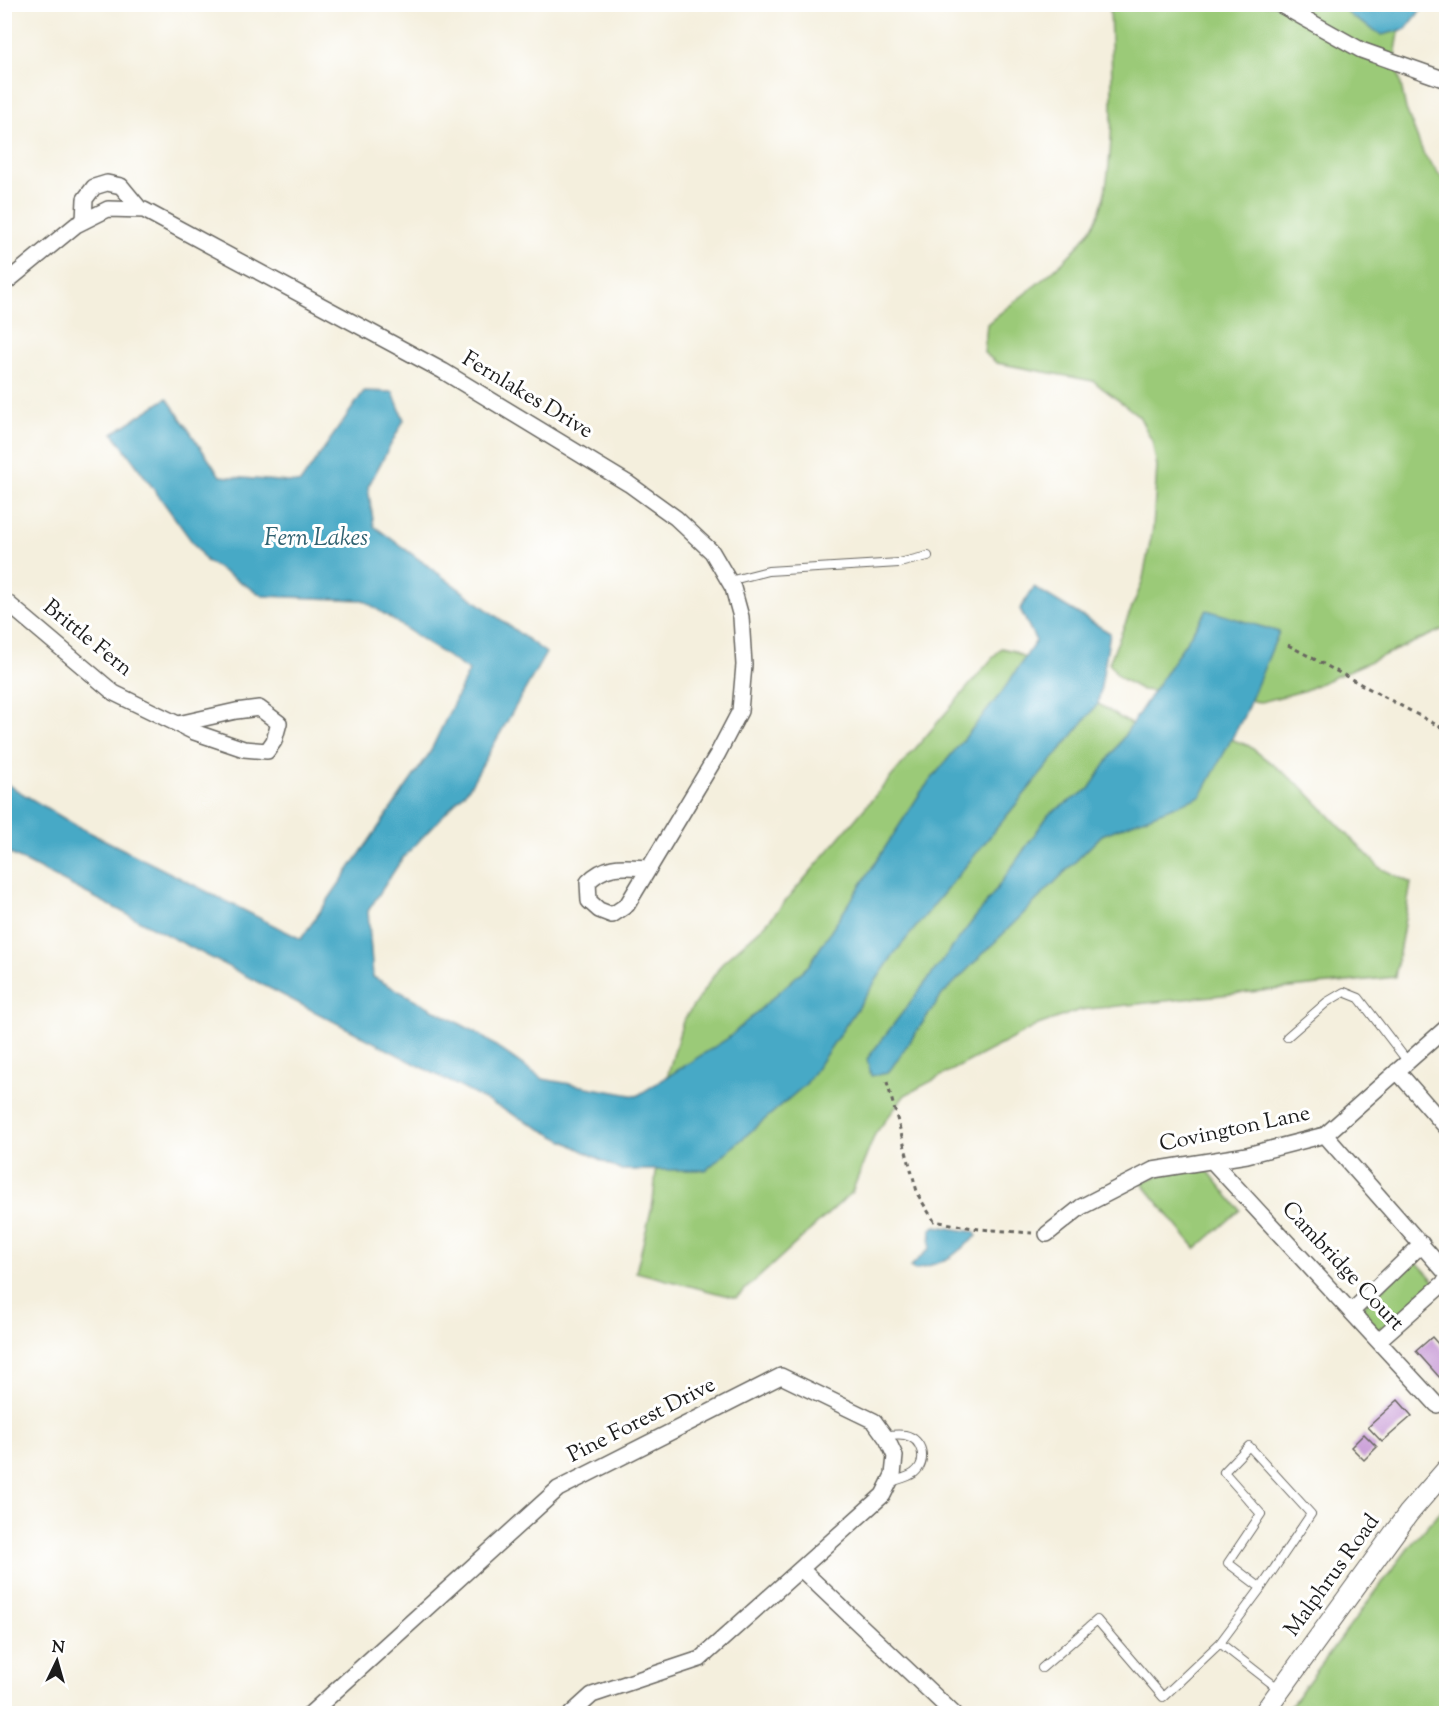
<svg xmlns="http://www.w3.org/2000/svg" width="1451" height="1718" font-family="'Sorts Mill Goudy',serif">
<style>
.green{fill:#9bca78;stroke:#5c734a;stroke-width:1.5}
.water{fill:#46a9c6;stroke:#316271;stroke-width:1.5}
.building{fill:#c595d4}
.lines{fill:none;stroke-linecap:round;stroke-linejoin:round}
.service-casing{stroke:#686660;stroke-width:10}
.minor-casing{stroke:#686660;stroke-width:18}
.tertiary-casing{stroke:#686660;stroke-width:22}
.path{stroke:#686660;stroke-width:3;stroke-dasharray:4.5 4.5;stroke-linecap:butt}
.service{stroke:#fff;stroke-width:8}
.minor{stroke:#fff;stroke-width:15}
.tertiary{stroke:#fff;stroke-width:20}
.labels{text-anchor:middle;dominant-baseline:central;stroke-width:6;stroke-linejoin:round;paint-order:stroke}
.street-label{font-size:22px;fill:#1c1c1c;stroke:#fff}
.water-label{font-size:24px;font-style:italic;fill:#316271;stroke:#fff}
</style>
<rect width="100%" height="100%" fill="#fff"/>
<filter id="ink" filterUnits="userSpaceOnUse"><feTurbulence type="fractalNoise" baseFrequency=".0167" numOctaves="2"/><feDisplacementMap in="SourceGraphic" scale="12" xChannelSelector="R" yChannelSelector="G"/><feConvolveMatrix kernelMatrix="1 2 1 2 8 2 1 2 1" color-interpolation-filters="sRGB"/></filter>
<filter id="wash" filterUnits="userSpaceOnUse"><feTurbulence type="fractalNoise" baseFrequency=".008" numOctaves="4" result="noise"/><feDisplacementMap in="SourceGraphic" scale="24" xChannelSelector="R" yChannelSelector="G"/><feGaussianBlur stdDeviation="1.35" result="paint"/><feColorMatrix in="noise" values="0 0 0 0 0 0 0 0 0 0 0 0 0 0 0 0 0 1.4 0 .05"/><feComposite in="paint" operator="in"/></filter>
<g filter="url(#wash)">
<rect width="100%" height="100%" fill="#f4efdd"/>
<path class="green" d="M1110 5H1404L1395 56 1406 109 1424 155 1446 183V628L1303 691 1261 702 1142 690 1119 677 1109 663 1142 583 1153 528 1157 466 1152 441 1139 416 1093 381 997 363 984 353 987 324C1021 295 1071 263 1094 224 1119 182 1111 56 1110 5Z
M1001 648 1014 651 1135 727 1210 731 1249 746 1302 787 1380 868 1411 883 1395 977 1080 1010 1038 1025 905 1095 875 1134 852 1192 736 1298 636 1272 653 1202 665 1084 683 1021 723 962 766 924Z
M1190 1164 1208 1171 1240 1210 1196 1249 1141 1182Z
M1414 1259 1437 1284 1381 1334 1359 1310Z
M1446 1505V1713H1285L1410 1546Z"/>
<path class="water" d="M1340 5H1425L1406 29 1382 35 1352 17Z
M364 391 393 392 404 420 368 487 374 526 546 653 469 788 402 859 368 911 373 977 477 1033 543 1079 637 1096 727 1039 809 965 921 792 1002 692 1036 641 1020 609 1034 587 1110 633 1098 704 894 954 806 1084 706 1170H620L5 851V783L75 825 301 939 429 754 469 671 363 600 263 596 206 561 113 433 167 398 220 476 300 483Z
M1207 610 1279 632 1245 714 1201 796 1102 835 942 995 888 1073 871 1076 867 1059 993 894 1049 814 1089 789Z
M936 1226 974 1232 977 1236 947 1260 915 1270 910 1267 930 1248 931 1229Z"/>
<g id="blocks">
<path class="building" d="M1432 1337 1446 1353V1372L1440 1378 1416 1351Z
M1398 1400 1412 1416 1382 1442 1368 1427Z
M1364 1434 1377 1447 1364 1460 1351 1447Z"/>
</g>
</g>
<g filter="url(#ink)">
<use href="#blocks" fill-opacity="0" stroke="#686660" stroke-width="1.5"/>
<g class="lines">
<g class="service-casing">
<path id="service" d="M729 581 768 571 899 563 928 556
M1287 1037 1327 1002 1344 992 1359 998 1408 1062
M886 1435C892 1435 899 1434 905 1435 923 1439 928 1462 914 1473 907 1478 899 1479 891 1482
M1220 1643 1261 1588 1311 1514 1249 1446 1224 1472 1261 1514 1228 1563 1261 1588
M1042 1668 1097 1620 1163 1697 1220 1643 1279 1689"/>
</g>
<g class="minor-casing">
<path id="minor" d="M1279 4 1361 50 1446 80
M84 221 85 199 94 187 107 183 121 186 140 209
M4 284 76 225 108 209 144 210 443 371 629 484 676 518 712 552 733 588 741 617 744 665 740 711 717 755 627 905 612 915 599 910 589 901 588 882C607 863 623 867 649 868
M4 600 114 693 194 732 244 749 267 751 274 741 279 723 259 708 236 711 178 724
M1397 1071 1446 1127
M1325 1135 1446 1273
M1212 1161 1437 1405
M1047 1234 1081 1207 1153 1170 1247 1155 1325 1135 1446 1028
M1352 1311 1422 1244
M1379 1340 1446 1281
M802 1570 954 1714
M310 1714 558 1489 781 1376 874 1421 887 1439 895 1456 893 1475 883 1495 700 1659 592 1695 571 1714"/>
</g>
<g class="tertiary-casing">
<path id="tertiary" d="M1263 1714 1408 1514 1446 1470"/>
</g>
<path class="path" d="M1288 645 1446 730
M887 1082 918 1195 934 1221 979 1229 1032 1233"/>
<use href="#service" class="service"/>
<use href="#minor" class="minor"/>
<use href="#tertiary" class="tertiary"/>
</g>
</g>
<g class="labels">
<g class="street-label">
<text transform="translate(527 396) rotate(31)">Fernlakes Drive</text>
<text transform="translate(87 639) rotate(39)">Brittle Fern</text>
<text transform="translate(1235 1130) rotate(-12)">Covington Lane</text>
<text transform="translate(1342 1267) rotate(47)">Cambridge Court</text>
<text transform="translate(642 1421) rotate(-27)">Pine Forest Drive</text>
<text transform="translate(1333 1576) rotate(-54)">Malphrus Road</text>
</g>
<g class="water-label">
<text x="316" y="539">Fern Lakes</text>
</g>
</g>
<rect width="1451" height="1718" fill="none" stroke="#fff" stroke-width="24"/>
<g transform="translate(57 1661) rotate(5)" stroke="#ffffff" stroke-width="4.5" paint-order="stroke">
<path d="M0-4.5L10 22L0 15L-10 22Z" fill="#1c1c1c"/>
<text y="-9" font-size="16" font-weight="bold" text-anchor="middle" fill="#1c1c1c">N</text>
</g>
</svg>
